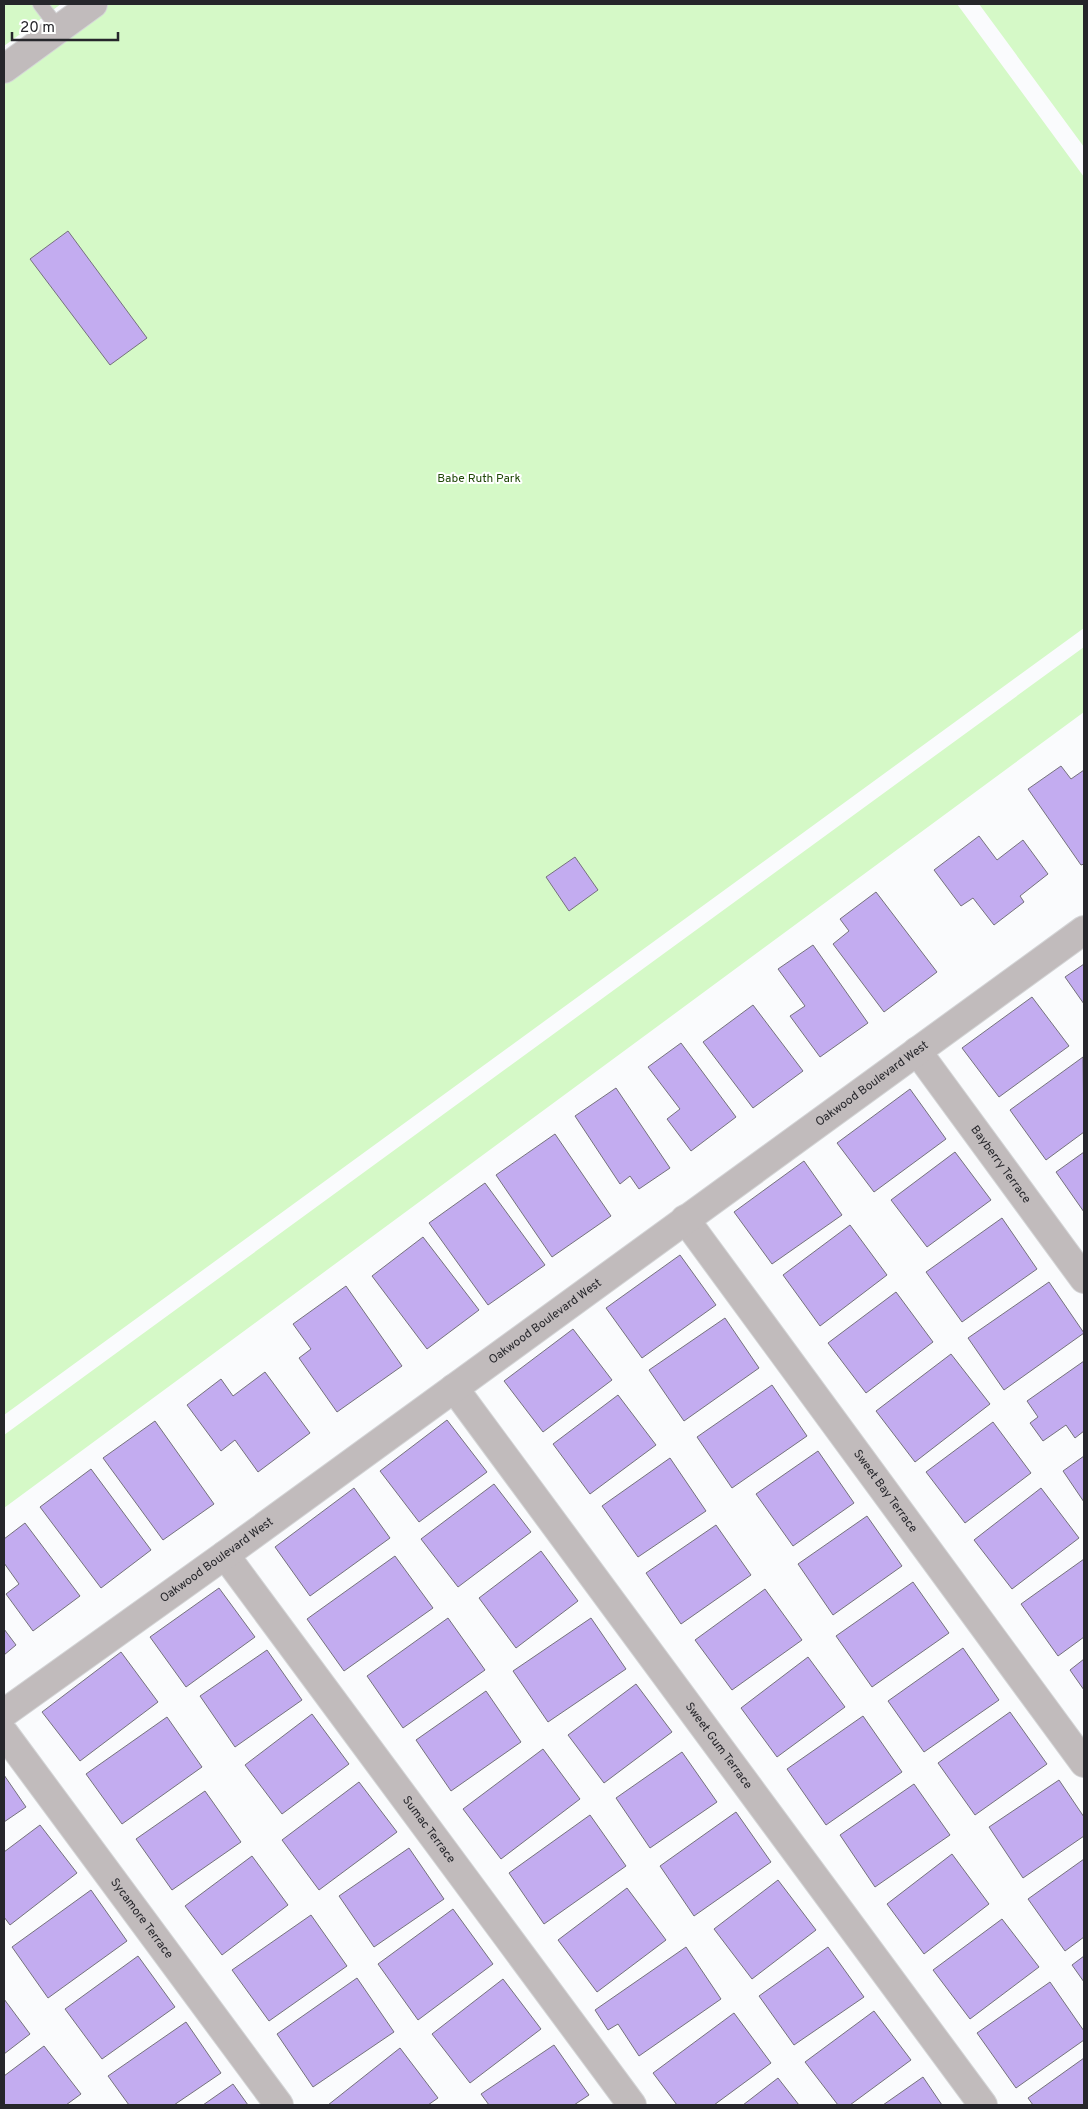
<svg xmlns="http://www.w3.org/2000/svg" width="1088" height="2109" font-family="Overpass,sans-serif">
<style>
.green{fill:#d5f9c7}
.building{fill:#c3acf0;stroke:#75727c}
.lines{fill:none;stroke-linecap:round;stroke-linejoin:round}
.service-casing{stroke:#d4d5d7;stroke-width:16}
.minor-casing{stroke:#d4d5d7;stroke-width:30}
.service{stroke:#c1bbbc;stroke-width:14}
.minor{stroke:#c1bbbc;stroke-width:28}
.labels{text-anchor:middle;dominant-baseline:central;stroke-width:4;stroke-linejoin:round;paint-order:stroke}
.park-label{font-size:12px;fill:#1f4706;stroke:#fff}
.street-label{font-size:12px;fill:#26262b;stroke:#fff}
</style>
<rect width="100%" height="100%" fill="#fafbfd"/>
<path class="green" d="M4 4H61L4 46Z
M93 4H957L1084 177V628L4 1415V69Z
M979 4H1084V147Z
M1084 647V712L4 1508V1435Z"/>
<path class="building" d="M68 231 147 338 110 365 30 259Z
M1061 766 1071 779 1084 770V864L1081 865 1028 789Z
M979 836 997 860 1023 840 1048 874 1020 896 1024 902 994 925 973 898 961 906 934 870Z
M575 857 598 890 569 911 546 877Z
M876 892 937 972 884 1012 833 944 849 931 840 919Z
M813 945 868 1023 820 1057 790 1016 805 1006 778 969Z
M1084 964V1004L1065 977Z
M1032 997 1069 1046 999 1097 962 1048Z
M753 1005 803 1071 753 1108 703 1042Z
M681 1043 736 1117 691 1151 667 1119 680 1109 648 1067Z
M1083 1057 1084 1132 1046 1160 1010 1110Z
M616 1088 670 1168 639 1189 630 1176 620 1184 575 1116Z
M910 1089 946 1139 874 1192 837 1143Z
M555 1134 611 1216 552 1257 496 1175Z
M955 1152 991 1200 927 1247 891 1200Z
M1084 1152V1212L1056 1172Z
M804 1161 842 1215 772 1264 734 1212Z
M485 1183 545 1265 488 1305 429 1223Z
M1002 1218 1037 1269 962 1322 926 1272Z
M850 1225 887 1275 820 1326 783 1275Z
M423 1237 479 1310 427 1349 372 1276Z
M680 1255 716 1305 642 1358 606 1308Z
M1049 1282 1084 1333 1004 1390 968 1338Z
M346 1286 402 1366 337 1412 299 1358 311 1349 293 1324Z
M896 1292 933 1342 866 1393 828 1343Z
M725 1318 759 1368 684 1421 649 1370Z
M573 1329 612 1380 543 1432 504 1381Z
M951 1354 990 1404 915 1462 876 1411Z
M1084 1361V1431L1075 1438 1066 1425 1043 1441 1030 1423 1038 1417 1027 1401Z
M265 1372 310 1433 258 1472 235 1440 221 1451 187 1405 221 1379 233 1396Z
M772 1385 807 1436 732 1488 697 1437Z
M618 1395 656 1445 590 1494 553 1444Z
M447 1420 487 1472 419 1522 380 1471Z
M155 1421 214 1504 163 1540 103 1458Z
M993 1422 1031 1473 965 1523 926 1472Z
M818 1451 854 1503 793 1546 756 1494Z
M1084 1456V1502L1063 1471Z
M670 1458 706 1511 638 1557 602 1506Z
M91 1469 151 1550 101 1588 40 1507Z
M494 1484 531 1532 458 1587 421 1539Z
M354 1488 390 1538 310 1596 275 1547Z
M1041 1488 1079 1538 1012 1589 974 1540Z
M867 1516 902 1566 833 1615 798 1564Z
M25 1523 80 1596 33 1631 6 1594 19 1584 4 1563V1539Z
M716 1525 751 1575 681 1624 646 1573Z
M541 1551 578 1601 516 1648 479 1598Z
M395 1556 433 1608 344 1671 307 1619Z
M1084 1559V1637L1058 1656 1021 1604Z
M913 1582 949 1633 872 1687 836 1636Z
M219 1588 255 1637 186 1687 150 1637Z
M765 1589 802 1640 732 1690 695 1640Z
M448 1618 485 1670 403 1728 367 1676Z
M591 1618 626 1669 548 1722 513 1671Z
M4 1629 16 1645 4 1655Z
M963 1648 999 1700 924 1752 888 1701Z
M267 1650 302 1700 235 1747 200 1696Z
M121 1652 158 1702 80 1761 42 1712Z
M808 1657 845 1707 777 1757 741 1708Z
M1084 1659V1690L1070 1670Z
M636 1684 672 1732 604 1783 568 1735Z
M486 1691 521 1742 451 1791 416 1740Z
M1010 1712 1047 1764 975 1815 938 1763Z
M312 1714 349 1764 282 1814 245 1765Z
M863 1716 902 1772 826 1825 787 1769Z
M167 1717 202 1767 122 1824 86 1774Z
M543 1749 580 1799 501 1859 463 1809Z
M682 1752 717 1802 650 1848 616 1798Z
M4 1775 26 1807 4 1822Z
M1059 1780 1084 1817V1836L1023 1878 989 1827Z
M359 1782 397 1832 319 1890 282 1840Z
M914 1784 950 1835 875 1887 840 1835Z
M205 1791 241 1842 172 1890 136 1839Z
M736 1812 771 1862 694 1916 660 1866Z
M590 1815 626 1866 544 1924 509 1873Z
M40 1825 77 1873 10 1925 4 1917V1852Z
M409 1848 444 1899 374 1947 339 1896Z
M952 1854 989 1904 924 1954 887 1904Z
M252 1856 288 1905 222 1955 185 1906Z
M1084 1859V1937L1065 1951 1028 1899Z
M778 1880 816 1930 752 1979 714 1929Z
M627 1888 666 1940 597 1992 558 1940Z
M91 1890 127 1941 48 1998 12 1947Z
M453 1909 493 1964 418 2020 378 1964Z
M311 1915 347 1966 269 2021 232 1970Z
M1002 1919 1039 1967 970 2019 933 1970Z
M686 1947 721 1999 639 2056 618 2024 608 2030 595 2010Z
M828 1947 864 1997 794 2045 759 1996Z
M138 1956 175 2007 102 2059 65 2009Z
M1084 1956V1982L1072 1965Z
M357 1978 394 2032 313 2087 277 2034Z
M503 1979 541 2029 470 2083 432 2034Z
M1050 1982 1084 2031V2040L1016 2088 977 2033Z
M4 1999 30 2034 4 2054Z
M874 2011 911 2060 850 2105H838L805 2062Z
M734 2013 771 2063 714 2105H677L653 2073Z
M186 2022 221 2073 174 2105H129L108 2076Z
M554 2045 589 2095 574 2105H489L481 2094Z
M44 2046 81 2094 66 2105H4V2076Z
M400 2048 438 2098 428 2105H328Z
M1084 2058V2105H1033L1028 2098Z
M923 2077 942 2105H883Z
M778 2078 799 2105H743Z
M233 2084 248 2105H203Z"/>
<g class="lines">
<g class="service-casing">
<path id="service" d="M40 4 59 29"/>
</g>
<g class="minor-casing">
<g id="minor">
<path d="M4 69 93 4"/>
<path id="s1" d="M917 1051 1084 1279"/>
<path id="s2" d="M685 1219 1084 1763"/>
<path id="s3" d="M454 1388 983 2105"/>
<path id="s4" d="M225 1555 632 2105"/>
<path id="s5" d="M4 1713 225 1555 1084 930"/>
<path id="s6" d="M4 1733 279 2105"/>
</g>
</g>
<use href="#service" class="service"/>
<use href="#minor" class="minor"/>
</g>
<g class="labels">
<g class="park-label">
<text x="479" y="479">Babe Ruth Park</text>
</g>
<g class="street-label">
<text stroke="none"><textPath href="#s5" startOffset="1072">Oakwood Boulevard West</textPath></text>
<text stroke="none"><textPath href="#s1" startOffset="141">Bayberry Terrace</textPath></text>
<text stroke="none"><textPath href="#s5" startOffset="668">Oakwood Boulevard West</textPath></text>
<text stroke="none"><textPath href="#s2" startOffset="338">Sweet Bay Terrace</textPath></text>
<text stroke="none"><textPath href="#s5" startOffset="262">Oakwood Boulevard West</textPath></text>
<text stroke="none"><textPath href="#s3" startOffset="445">Sweet Gum Terrace</textPath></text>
<text stroke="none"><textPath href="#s4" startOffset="342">Sumac Terrace</textPath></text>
<text stroke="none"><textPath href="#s6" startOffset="231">Sycamore Terrace</textPath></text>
</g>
</g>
<rect width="1088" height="2109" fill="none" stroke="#26262b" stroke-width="10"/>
<path d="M12 32v8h106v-8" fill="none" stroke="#26262b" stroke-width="2.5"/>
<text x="20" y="32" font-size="15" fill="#26262b" stroke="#ffffff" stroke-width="4" paint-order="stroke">20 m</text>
</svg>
